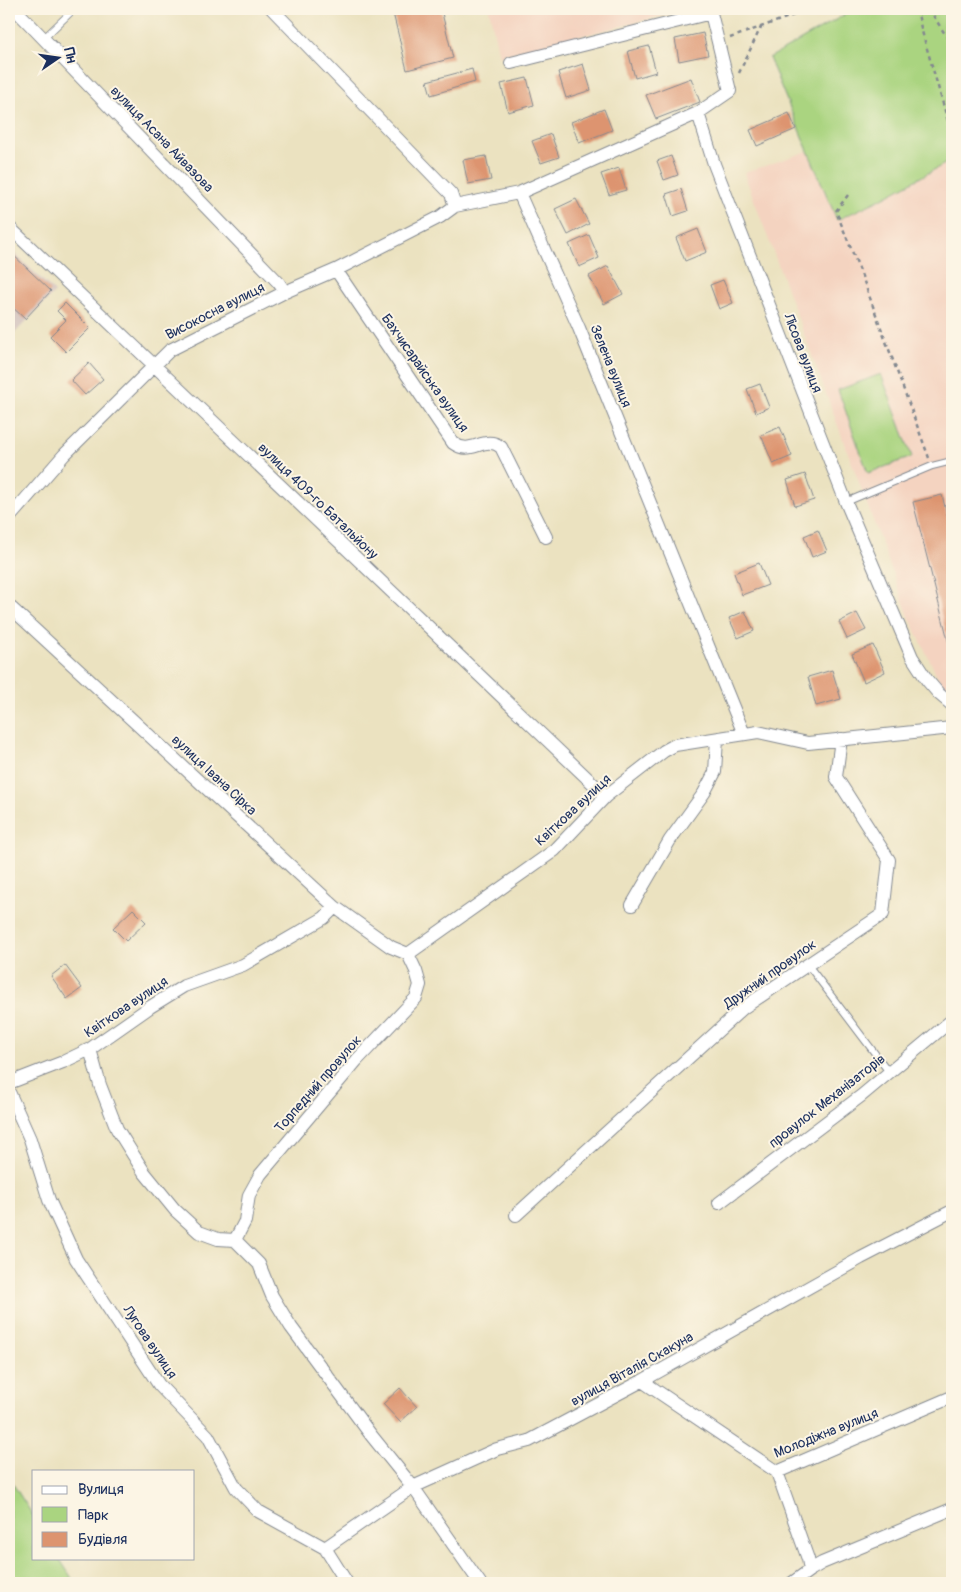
<svg xmlns="http://www.w3.org/2000/svg" width="961" height="1592" font-family="Pangolin,sans-serif">
<style>
.built{fill:#f4d3c0}
.industrial{fill:#d0c0bc}
.green{fill:#aad480;stroke:#62826f}
.building{fill:#dd946f}
.lines{fill:none;stroke-linecap:round;stroke-linejoin:round}
.lane-casing{stroke:#83888f;stroke-width:8}
.street-casing{stroke:#83888f;stroke-width:14}
.path{stroke:#83888f;stroke-width:2.5;stroke-dasharray:4 4;stroke-linecap:butt}
.lane{stroke:#fff;stroke-width:6}
.street{stroke:#fff;stroke-width:12}
.labels{text-anchor:middle;dominant-baseline:central;stroke-width:4;stroke-linejoin:round;paint-order:stroke}
.street-label{font-size:14px;fill:#1b2f5e;stroke:#fcf5e5}
</style>
<rect width="100%" height="100%" fill="#fcf5e5"/>
<filter id="ink" filterUnits="userSpaceOnUse"><feTurbulence type="fractalNoise" baseFrequency=".02" numOctaves="2"/><feDisplacementMap in="SourceGraphic" scale="10" xChannelSelector="R" yChannelSelector="G"/><feConvolveMatrix kernelMatrix="1 2 1 2 8 2 1 2 1" color-interpolation-filters="sRGB"/></filter>
<filter id="wash" filterUnits="userSpaceOnUse"><feTurbulence type="fractalNoise" baseFrequency=".0096" numOctaves="4" result="noise"/><feDisplacementMap in="SourceGraphic" scale="20" xChannelSelector="R" yChannelSelector="G"/><feGaussianBlur stdDeviation="1.12" result="paint"/><feColorMatrix in="noise" values="0 0 0 0 0 0 0 0 0 0 0 0 0 0 0 0 0 1.4 0 .05"/><feComposite in="paint" operator="in"/></filter>
<g filter="url(#wash)">
<rect width="100%" height="100%" fill="#ebe2c0"/>
<path class="built" d="M489 9H691L499 56Z
M808 151 837 220 877 201 952 160V685L943 688 909 617 744 173Z"/>
<path class="industrial" d="M9 248 55 292 9 339Z"/>
<path class="green" d="M855 9H952V160L877 201 837 220 769 58Z
M881 374 912 457 868 473 838 390Z
M9 1478 34 1517V1558H59L75 1583H9Z"/>
<g id="blocks">
<path class="building" d="M392 9H441L453 58 407 70Z
M703 33 708 55 679 61 675 39Z
M649 46 656 72 635 78 628 51Z
M583 64 591 90 566 98 558 72Z
M472 69 475 82 431 95 427 81Z
M527 78 534 105 508 112 501 84Z
M691 78 700 102 656 119 646 95Z
M604 109 612 130 579 143 571 122Z
M789 113 796 129 757 146 750 130Z
M551 134 559 157 541 163 532 141Z
M486 156 491 180 468 184 463 160Z
M671 156 678 175 664 180 657 161Z
M619 168 626 190 609 195 601 174Z
M681 189 688 211 673 216 666 194Z
M576 199 589 224 568 235 555 209Z
M698 229 707 252 685 261 676 238Z
M589 235 599 258 579 267 569 244Z
M9 251 51 291 25 319 9 304Z
M608 266 623 294 604 304 589 276Z
M723 280 733 303 719 309 710 285Z
M65 303 90 328 66 352 50 336 66 320 57 311Z
M89 363 103 379 85 395 71 380Z
M760 384 769 407 756 413 747 389Z
M780 427 792 456 773 464 761 435Z
M805 474 814 500 795 506 787 480Z
M942 495 950 527 952 526V647L950 648 913 502Z
M818 530 827 551 812 557 804 536Z
M759 563 768 585 742 595 734 573Z
M745 611 754 631 738 638 729 618Z
M857 613 866 630 847 639 839 622Z
M873 645 885 672 864 682 852 654Z
M832 670 841 699 816 706 808 677Z
M133 909 146 922 126 941 113 928Z
M65 965 82 988 67 999 51 976Z
M400 1388 417 1407 400 1422 383 1404Z"/>
</g>
</g>
<g filter="url(#ink)">
<use href="#blocks" fill-opacity="0" stroke="#83888f" stroke-width="1"/>
<g class="lines">
<g class="lane-casing">
<path id="lane" d="M43 39 74 9
M846 502 932 466 952 461
M808 965 889 1072"/>
</g>
<g class="street-casing">
<path id="street" d="M15 9 279 283 285 292
M272 9 451 194 455 206
M710 9 730 91 698 113 519 193 579 328 744 734
M511 63 711 13
M698 113 714 164 846 502 912 657 927 680 939 694 952 705
M9 227 606 796
M336 270 453 443C472 457 483 434 501 447L546 537
M9 518 64 455 170 350 285 292 336 270 440 217 455 206 519 193
M9 606 335 907 391 947 408 954
M632 905 670 840 704 793 715 772 717 739
M408 954 555 850 606 796 664 751 675 745 758 732 808 743 952 728
M90 1049 100 1085 117 1129 144 1172 175 1210 199 1232 218 1239 235 1240 259 1264 272 1296 291 1327 371 1435 413 1487 480 1583
M9 1083 63 1062 90 1049 150 1007 184 986 243 965 324 918 335 907
M9 1092 30 1139 49 1200 76 1259 159 1385 208 1436 236 1488 258 1511 325 1548 347 1583
M719 1203 861 1096 952 1020
M516 1215 743 1008 883 914 889 860 836 777 841 739
M235 1240 245 1221 249 1195 260 1175 357 1060 416 998 420 985 416 971 408 954
M642 1381 777 1472 952 1397
M777 1472 808 1559 810 1570 792 1583
M325 1548 413 1487 497 1449 529 1441 642 1381 861 1258 952 1211
M810 1570 822 1563 952 1509"/>
</g>
<path class="path" d="M917 9 921 28 952 135
M929 9 952 45
M730 38 811 9
M739 73 761 27
M848 195 836 211 860 271 929 458"/>
<use href="#lane" class="lane"/>
<use href="#street" class="street"/>
</g>
</g>
<g class="labels">
<g class="street-label">
<text transform="translate(162 139) rotate(46)">вулиця Асана Айвазова</text>
<text transform="translate(215 311) rotate(-27)">Високосна вулиця</text>
<text transform="translate(803 353) rotate(69)">Лісова вулиця</text>
<text transform="translate(611 366) rotate(68)">Зелена вулиця</text>
<text transform="translate(425 373) rotate(55)">Бахчисарайська вулиця</text>
<text transform="translate(318 501) rotate(44)">вулиця 409-го Батальйону</text>
<text transform="translate(214 775) rotate(43)">вулиця Івана Сірка</text>
<text transform="translate(573 810) rotate(-43)">Квіткова вулиця</text>
<text transform="translate(770 974) rotate(-35)">Дружний провулок</text>
<text transform="translate(126 1007) rotate(-34)">Квіткова вулиця</text>
<text transform="translate(318 1084) rotate(-49)">Торпедний провулок</text>
<text transform="translate(827 1101) rotate(-38)">провулок Механізаторів</text>
<text transform="translate(150 1342) rotate(56)">Лугова вулиця</text>
<text transform="translate(632 1369) rotate(-29)">вулиця Віталія Скакуна</text>
<text transform="translate(826 1433) rotate(-22)">Молодіжна вулиця</text>
</g>
</g>
<rect width="961" height="1592" fill="none" stroke="#fcf5e5" stroke-width="30"/>
<rect x="32" y="1470" width="162" height="90" fill="#fcf5e5" stroke="#a2a6af"/>
<rect x="42" y="1486" width="25" height="8" fill="#ffffff" stroke="#a2a6af"/>
<text x="78" y="1494" font-size="15" fill="#1b2f5e">Вулиця</text>
<rect x="42" y="1507" width="25" height="15" fill="#aad480" stroke="#a2a6af"/>
<text x="78" y="1520" font-size="15" fill="#1b2f5e">Парк</text>
<rect x="42" y="1532" width="25" height="15" fill="#dd946f" stroke="#a2a6af"/>
<text x="78" y="1544" font-size="15" fill="#1b2f5e">Будівля</text>
<g transform="translate(58 58) rotate(77)" stroke="#fcf5e5" stroke-width="4" paint-order="stroke">
<path d="M0-4L9 19L0 12L-9 19Z" fill="#1b2f5e"/>
<text y="-8" font-size="14" font-weight="bold" text-anchor="middle" fill="#1b2f5e">Пн</text>
</g>
</svg>
